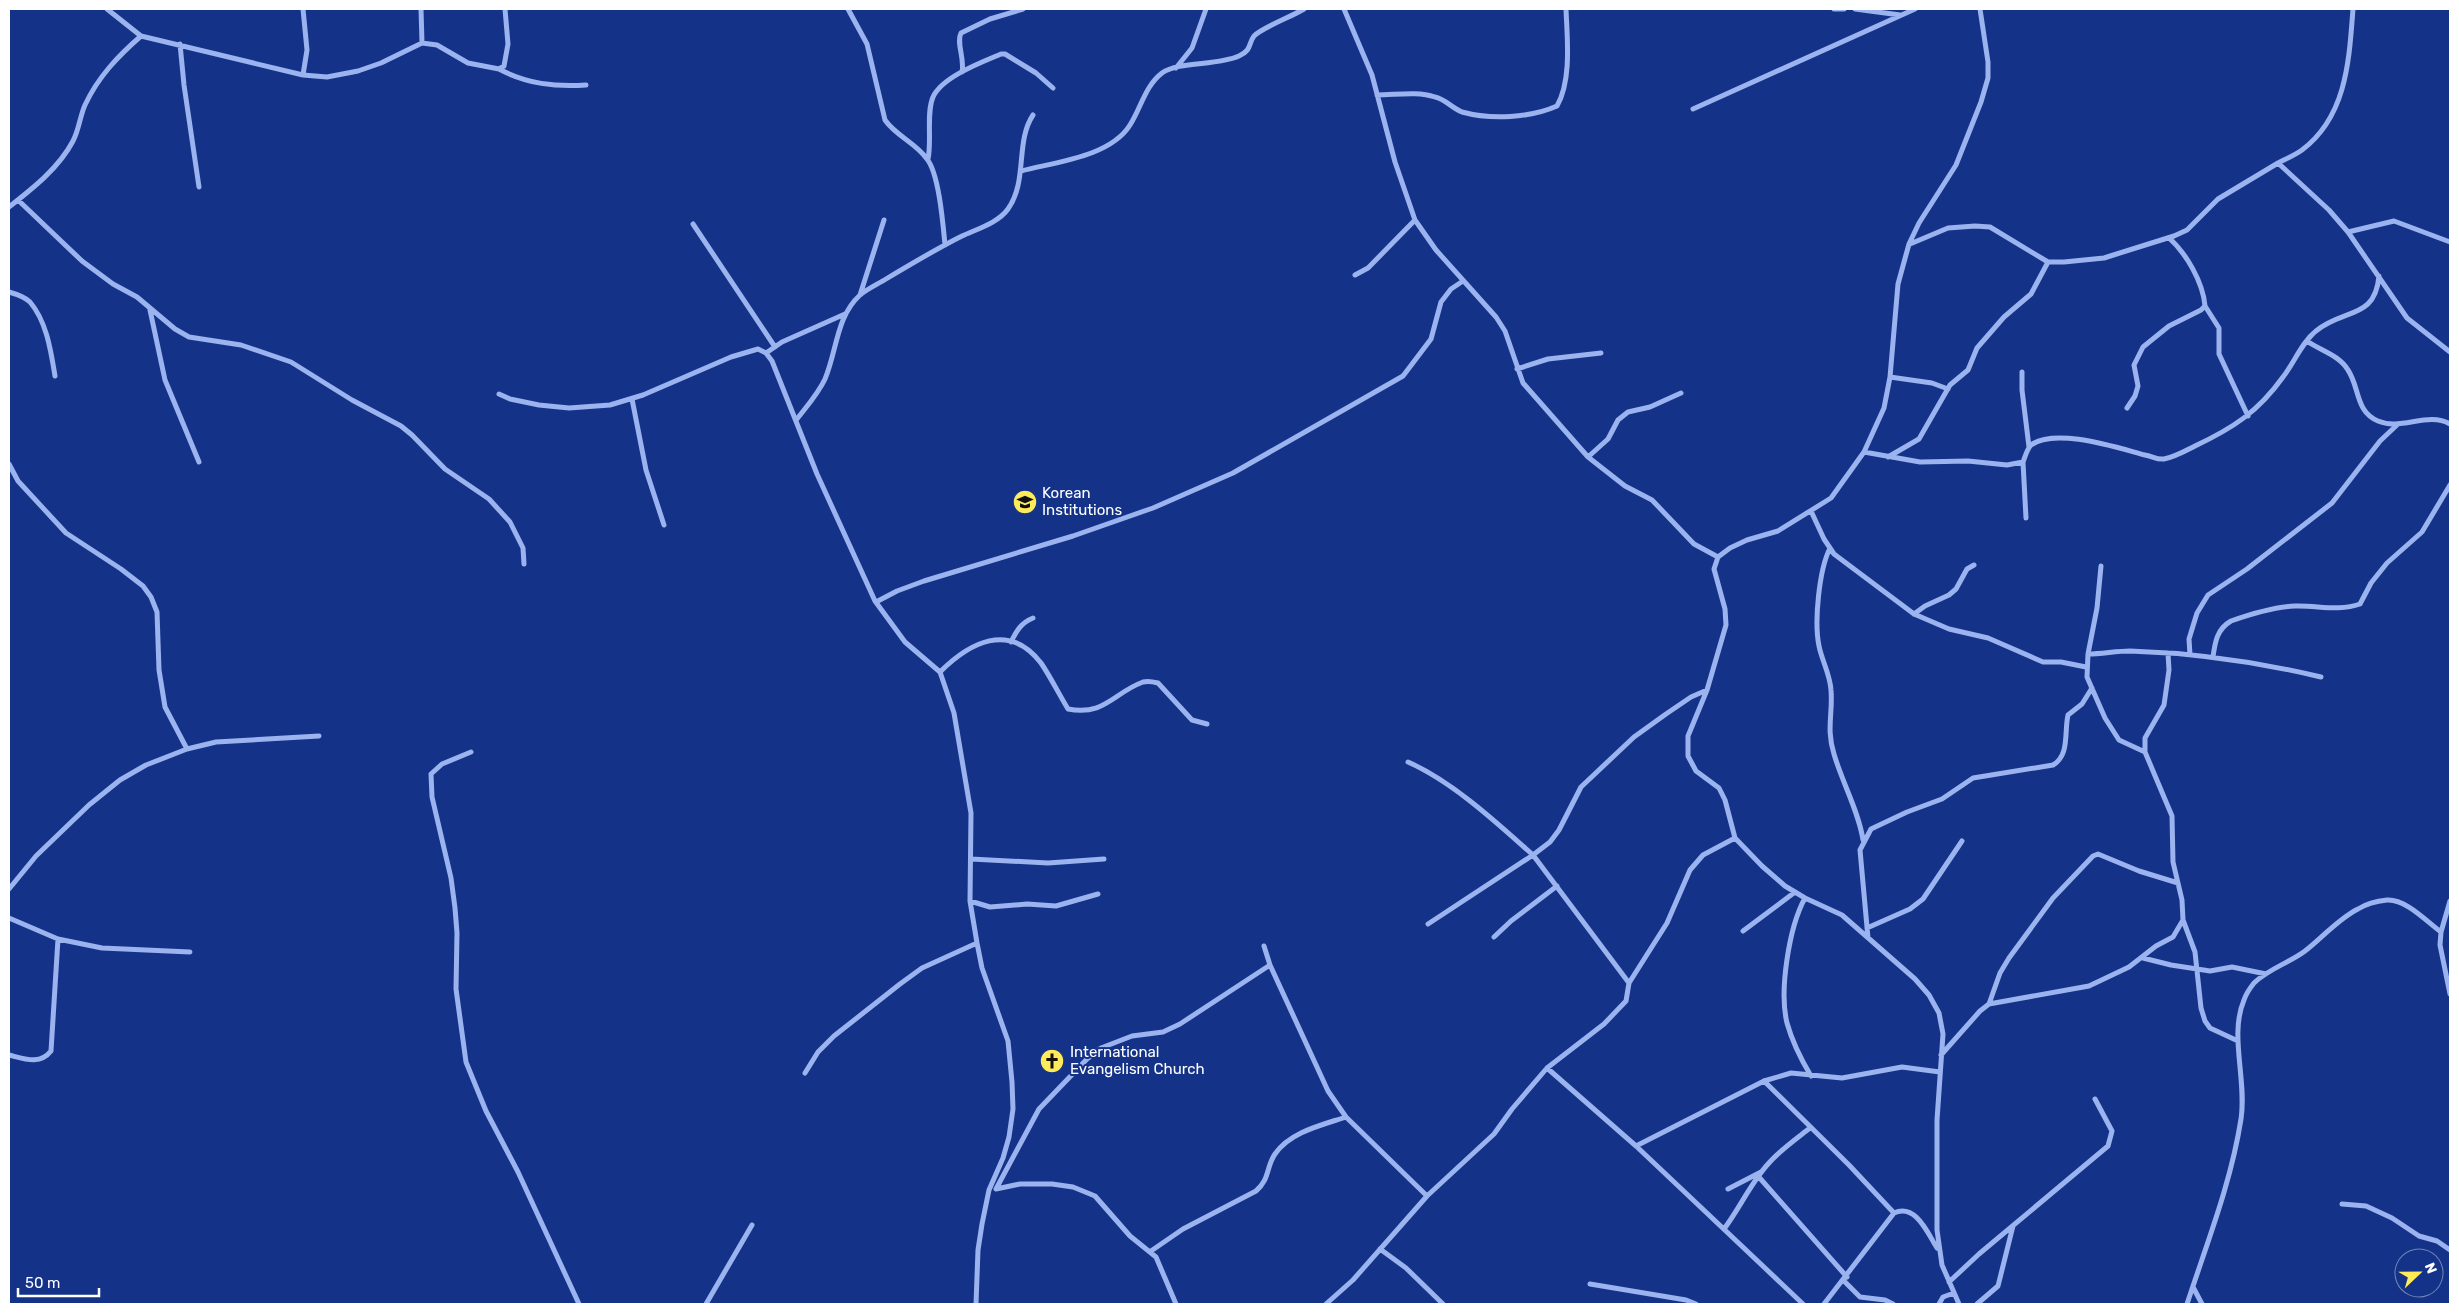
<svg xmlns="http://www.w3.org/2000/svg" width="2459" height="1313" font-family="Rubik,sans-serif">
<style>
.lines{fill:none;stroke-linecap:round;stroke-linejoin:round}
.minor{stroke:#9bb3ef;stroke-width:5}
.labels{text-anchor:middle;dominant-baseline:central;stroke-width:4;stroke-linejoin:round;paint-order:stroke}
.poi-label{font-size:15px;fill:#fff;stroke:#143388;text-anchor:start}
</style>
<rect width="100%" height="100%" fill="#143388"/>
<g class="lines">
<path class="minor" d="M107 9 141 36
M303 9 307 50 303 75
M421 9 422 43
M848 9 867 44 885 120C896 136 916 143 927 159 939 174 943 224 945 245
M1344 9 1372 75 1395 162 1415 220 1436 250 1496 317 1505 331 1523 383 1588 457 1625 486 1652 500 1694 544 1718 557
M1834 9H1844
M1855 9 1900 15
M180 44 184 85 199 187
M1176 68 1192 48 1206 9
M499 69C527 84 555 87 586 85
M962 72C965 59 956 43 961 33L990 19 1023 9
M1377 95C1396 95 1417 91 1435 97 1445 99 1452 108 1462 112 1491 120 1530 118 1557 106 1572 80 1567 37 1566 9
M1693 109 1915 9
M928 159C932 141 926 113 933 97 942 77 982 62 1001 54H1005L1036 73 1053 88
M2278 163C2286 159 2295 155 2302 150 2347 116 2349 60 2353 9
M1021 171C1055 162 1110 157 1130 125 1141 108 1145 86 1162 73 1179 61 1217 66 1239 56 1252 50 1248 44 1254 36 1263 27 1291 17 1304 9
M18 200 82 261 113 284 137 297 175 329 189 337 241 345 291 362 352 400 401 426 412 435 445 469 489 499 510 522 523 548 524 564
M9 207C32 189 59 168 73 141 79 130 80 116 85 105 98 77 118 56 141 36L303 75 327 77 358 71 381 63 422 43 437 45 468 63 499 69 504 66 508 44 505 9
M693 224 775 347
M2348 232 2394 221 2450 242
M1910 244 1948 228 1975 226 1990 227 2048 262H2064L2104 258 2174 236 2187 230 2218 199 2278 163 2329 210 2348 232 2407 318 2450 352
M1355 275 1368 268 1415 220
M9 292C16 294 25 297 30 302 47 322 51 352 55 376
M860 295 884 220
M2205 306 2219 328V354L2248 416
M150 310 165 380 199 462
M2307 341C2321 351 2339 355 2348 370 2360 388 2355 411 2378 421 2401 431 2428 411 2450 424
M766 353 782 342 845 314
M1517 369 1548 359 1601 353
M2022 372V390L2029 447
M1890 377 1932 383 1948 389
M499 394 510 399 539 405 569 408 610 405 643 395 731 357 758 349 766 353 772 361 817 474 875 601 905 642 940 672 954 713 971 813 970 901 977 943 982 968 1008 1041 1012 1082 1013 1109 1009 1137 1003 1158 989 1190 982 1224 978 1250 976 1304
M632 399 646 470 664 525
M2127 408 2135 396 2138 386 2134 365 2143 347 2169 326 2201 310 2205 306C2203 282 2186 253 2169 238
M797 419C807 406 818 394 825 379 837 351 836 317 860 295 867 289 878 284 886 279 911 264 936 249 962 236 977 229 998 223 1008 209 1028 181 1015 142 1033 115
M1864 452 1920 462 1968 461 2007 465 2023 462C2025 457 2027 449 2031 445 2055 427 2118 448 2145 455 2152 456 2157 460 2164 459 2175 457 2185 451 2195 446 2233 428 2258 412 2283 377 2294 363 2302 342 2316 331 2344 308 2375 320 2379 276
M1588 457 1608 439 1618 420 1628 412 1650 407 1681 393
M1888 457 1919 439 1950 385 1968 370 1977 348 2004 317 2031 294 2048 262
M2023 462 2026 518
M9 464 18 481 66 533 121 569 143 586 151 597 157 612 159 670 165 707 187 749
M1811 511 1824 539 1834 554 1914 614 1949 629 1988 638 2043 662H2061L2086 667
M1830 548C1819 570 1814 622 1819 646 1822 661 1830 674 1831 690 1833 713 1826 729 1834 754 1842 782 1859 812 1863 840
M2101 566 2097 608 2088 654 2087 677 2105 718 2119 740 2145 752
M876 602 897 591 924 581 1073 536 1153 508 1233 473 1403 376 1431 339 1441 302 1451 289 1463 281
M1914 614 1925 606 1949 595 1956 589 1967 569 1974 565
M1011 642C1017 630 1021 623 1033 618
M2168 653 2169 670 2164 705 2145 738V752L2172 816 2173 862 2182 900 2183 920 2195 952 2201 1008 2205 1021 2210 1028 2238 1041
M2088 654C2102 654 2116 651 2130 651 2195 653 2258 662 2321 677
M2190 655 2189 639 2197 613 2208 595 2247 569 2332 503 2380 441 2398 424
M2213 657C2215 642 2217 629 2231 621 2251 614 2273 607 2295 606 2317 605 2338 612 2360 604L2371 583 2387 563 2422 532 2450 485
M940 672C969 643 1009 621 1041 663 1050 676 1060 696 1068 709 1105 716 1113 693 1143 682 1147 681 1154 682 1158 683L1192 720 1207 724
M471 752 442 764 431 774 432 797 451 878 455 908 457 933 456 989 466 1062 486 1111 518 1172 579 1304
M1408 762C1453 782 1496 822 1533 855L1428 924
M971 859 1048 863 1104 859
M9 889 36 856 89 805 120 780 146 765 187 749 216 742 319 736
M1805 898C1789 927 1779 991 1787 1023 1792 1041 1802 1061 1811 1076
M970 901 990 907 1027 904 1056 906 1098 894
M2450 901 2441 932 2440 945 2450 994
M9 918 58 939 102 948 190 952
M1867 928 1910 909 1923 899 1962 841
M1743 931 1795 892
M1494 937 1511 921 1557 886
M1868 938 1860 850 1871 829 1907 812 1942 799 1973 778 2053 765C2070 755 2064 732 2068 715L2082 704 2092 688
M1264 946 1270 965 1328 1091 1346 1117 1427 1196
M2143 958 2171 965 2210 971 2232 967 2266 974
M1629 983 1533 855 1550 842 1559 830 1581 787 1634 737 1666 714 1691 697 1707 690
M1989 1004 2000 973 2009 958 2053 898 2093 856 2098 854 2139 871 2178 883
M9 1055C25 1059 40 1065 51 1051L58 939
M1941 1055 1980 1011 1989 1004 2089 986 2129 967 2156 946 2173 937 2183 920
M1547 1068 1636 1146 1803 1304
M805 1073 818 1052 834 1036 900 984 922 968 977 943
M1764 1081 1849 1165 1894 1213
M1636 1146 1764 1081 1791 1073 1842 1078 1902 1067 1940 1072
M1758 1176 1847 1277
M996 1189 1039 1109 1087 1059 1101 1048 1132 1036 1163 1032 1180 1024 1270 965
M996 1189 1020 1184H1052L1073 1187 1095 1196 1130 1236 1156 1257 1176 1304
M1728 1189 1761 1172
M2342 1204 2366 1206 2392 1218 2419 1236 2437 1241 2450 1250
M1724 1229C1740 1208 1750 1184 1768 1164 1780 1150 1796 1139 1810 1128
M1380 1249 1406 1268 1443 1304
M1151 1251 1183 1229 1256 1191C1270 1179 1266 1167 1275 1154 1290 1132 1322 1125 1346 1117
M1844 1281 1860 1297 1885 1300 1893 1304
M1949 1282 1979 1254 2108 1146 2112 1131 2095 1099
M1590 1284 1686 1300 1696 1304
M2193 1287 2202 1304
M706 1304 752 1225
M1326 1304 1353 1280 1427 1196 1494 1134 1512 1109 1547 1068 1604 1024 1626 1001 1629 983 1667 923 1690 870 1703 855 1735 838
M1824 1304 1894 1213C1916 1203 1928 1234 1937 1248
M1939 1304 1943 1297 1954 1293
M1959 1304 1942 1265 1937 1230V1120L1943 1034 1939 1013 1929 995 1915 979 1842 915 1805 898 1785 886 1762 866 1735 838 1725 800 1719 788 1696 771 1688 756V736L1707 690 1726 625 1725 609 1714 569 1718 557 1730 548 1747 540 1778 531 1831 498 1864 452 1884 408 1890 377 1898 284 1909 244 1919 223 1956 165 1981 102 1988 78V62L1980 9
M1977 1304 1998 1286 2013 1226
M2187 1304C2207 1243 2231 1183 2241 1119 2247 1080 2229 1035 2244 1000 2246 994 2250 988 2254 983 2268 969 2289 963 2305 951 2322 938 2338 919 2358 909 2366 904 2377 901 2387 900 2406 899 2426 921 2441 932"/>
</g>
<defs>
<g id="school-disc" transform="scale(1.25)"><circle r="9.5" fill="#ffeb59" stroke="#143388"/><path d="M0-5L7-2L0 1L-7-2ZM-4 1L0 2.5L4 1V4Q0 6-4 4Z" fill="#111"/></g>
<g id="church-disc" transform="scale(1.25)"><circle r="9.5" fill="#ffeb59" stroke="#143388"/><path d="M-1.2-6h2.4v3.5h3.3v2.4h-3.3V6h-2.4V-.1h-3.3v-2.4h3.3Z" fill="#111"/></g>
</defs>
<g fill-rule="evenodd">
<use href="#school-disc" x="1025" y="502"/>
<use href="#church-disc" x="1052" y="1061"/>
</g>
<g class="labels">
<g class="poi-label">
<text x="1042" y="493">Korean<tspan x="1042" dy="17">Institutions</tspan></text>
<text x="1070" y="1052">International<tspan x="1070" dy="17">Evangelism Church</tspan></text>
</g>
</g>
<rect width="2459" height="1313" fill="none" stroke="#ffffff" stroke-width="20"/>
<g transform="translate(2419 1273) rotate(68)"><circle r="24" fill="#143388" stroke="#7285b8"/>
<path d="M0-4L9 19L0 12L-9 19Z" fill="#ffeb59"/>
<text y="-8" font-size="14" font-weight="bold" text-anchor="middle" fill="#ffffff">N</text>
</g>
<path d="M18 1288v8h81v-8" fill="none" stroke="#ffffff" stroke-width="2.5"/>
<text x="25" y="1288" font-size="15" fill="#ffffff" stroke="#143388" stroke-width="4" paint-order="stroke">50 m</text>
</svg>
